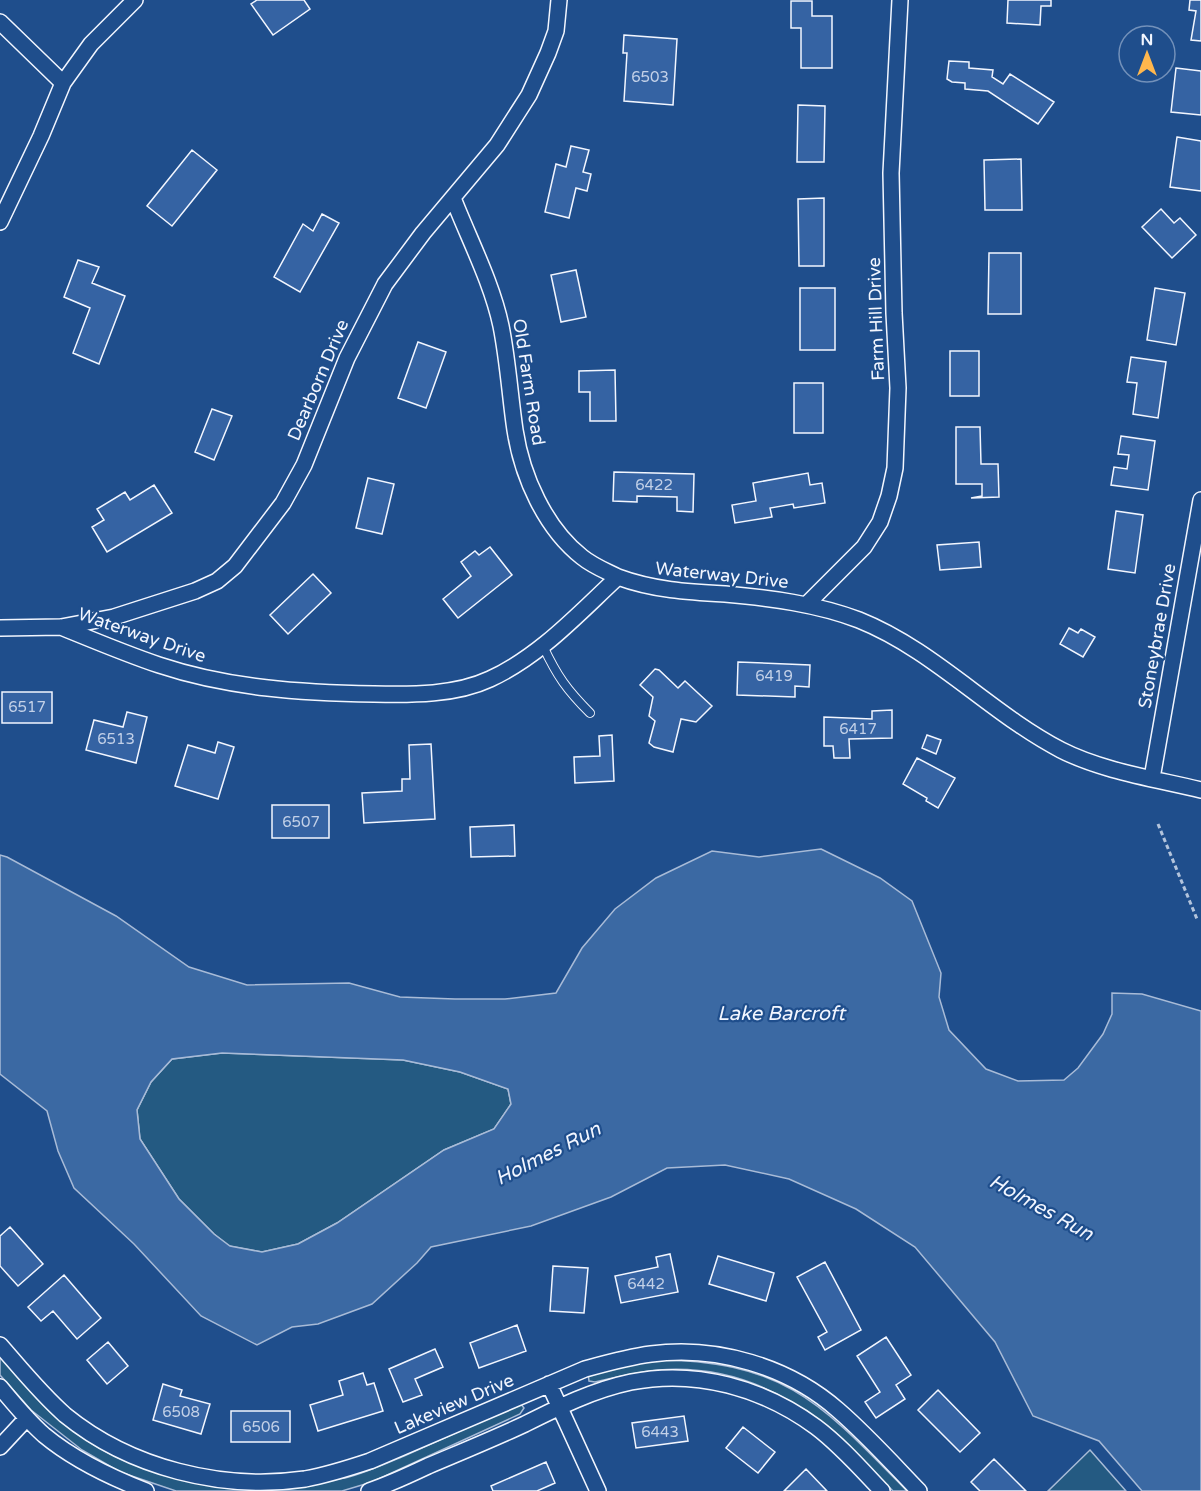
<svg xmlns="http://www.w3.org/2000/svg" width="1201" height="1491" font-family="'Varela Round',sans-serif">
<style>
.green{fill:#245a82;stroke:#a8bbd7;stroke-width:1.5}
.water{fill:#3b69a3;stroke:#a8bbd7;stroke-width:1.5;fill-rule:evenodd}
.building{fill:#3563a3;stroke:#f2f6ff;stroke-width:1.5}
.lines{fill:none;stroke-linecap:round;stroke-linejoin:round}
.lane-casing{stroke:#f2f6ff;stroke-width:10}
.street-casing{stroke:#f2f6ff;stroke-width:18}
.path{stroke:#b3c4dc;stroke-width:3;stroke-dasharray:4.5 3;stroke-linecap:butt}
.lane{stroke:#1f4e8c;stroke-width:8}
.street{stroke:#1f4e8c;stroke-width:15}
.labels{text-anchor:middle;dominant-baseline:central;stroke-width:4.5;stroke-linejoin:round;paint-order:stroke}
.number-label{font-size:15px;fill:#c3d1e8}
.street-label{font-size:18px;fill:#f2f6ff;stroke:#1f4e8c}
.water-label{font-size:20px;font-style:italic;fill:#f2f6ff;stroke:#1f4e8c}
</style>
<rect width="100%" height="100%" fill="#1f4e8c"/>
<path class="green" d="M222 1053 403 1060 460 1072 508 1089 511 1104 494 1129 444 1150 337 1223 298 1244 262 1252 229 1246 214 1234 179 1199 140 1139 137 1110 151 1082 172 1059Z
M0 1356C24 1385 50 1414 80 1436 157 1490 255 1491 345 1478 366 1473 385 1464 404 1456 443 1439 482 1421 520 1403L524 1408 520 1414 372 1482 342 1491H176L120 1472 82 1450 31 1410 0 1375Z
M654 1360C784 1360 821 1403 907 1491H893C825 1421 763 1362 658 1370 637 1372 616 1377 595 1382L589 1381 588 1373Z
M1090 1450 1126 1491H1048Z"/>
<path class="water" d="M821 849 880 878 912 901 941 973 939 997 949 1030 986 1069 1018 1081 1064 1080 1078 1068 1103 1034 1112 1014V993L1142 994 1201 1011V1491H1142L1099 1441 1033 1416 995 1342 915 1247 856 1209 789 1179 725 1165 667 1168 611 1197 531 1226 431 1247 417 1263 372 1304 318 1324 292 1327 257 1345 201 1316 134 1244 74 1188 58 1151 47 1111 0 1074V855L7 857 116 916 189 967 247 985 349 983 400 997 455 999H505L556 993 582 948 615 909 656 878 712 851 759 857ZM222 1053 403 1060 460 1072 508 1089 511 1104 494 1129 444 1150 337 1223 298 1244 262 1252 230 1246 214 1234 179 1199 140 1139 137 1110 151 1082 172 1059Z"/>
<path class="building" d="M257 0H304L310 9 273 35 251 4Z
M1008 0H1051V6H1041L1040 25 1007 23Z
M1190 0H1201V41L1191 40 1196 11 1189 10Z
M791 1H812V16H832V68H801V28H791Z
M624 35 677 39 673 105 624 101 627 53H623Z
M949 61 969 62V68L993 70 992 77 1003 84 1010 74 1054 102 1038 124 988 91 965 89V83L952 82 947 79Z
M1176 68 1201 71V115L1171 112Z
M798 105 825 106 824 162H797Z
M1177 137 1201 141V191L1170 187Z
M571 146 589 150 583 172 591 174 587 191 576 188 569 218 545 212 556 164 566 167Z
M192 150 217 170 172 226 147 206Z
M1021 159 1022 210H985L984 160Z
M824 198V266H799L798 199Z
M1161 209 1174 223 1180 218 1196 235 1172 258 1142 227Z
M322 214 339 223 300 292 274 277 303 224 313 231Z
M989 253H1021V314H988Z
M78 260 99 267 92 283 125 296 99 364 73 353 90 308 64 297Z
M576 270 586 317 561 322 551 275Z
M800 288H835V350H800Z
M1155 288 1185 293 1176 345 1147 340Z
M418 342 446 352 426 408 398 398Z
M950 351H979V396H950Z
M1131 357 1166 362 1158 418 1133 414 1137 383 1127 382Z
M615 370 616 421H590V392H579V371Z
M794 383H823V433H794Z
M212 409 232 416 214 460 195 452Z
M956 427H980L981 464H998L999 497 971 498 982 496V484H956Z
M1121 436 1155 441 1148 490 1111 485 1114 467 1127 469 1129 455 1118 454Z
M614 472 694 474 693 512 677 511V497L637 496V502L613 501Z
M808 473 810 485 822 483 825 503 794 508 793 504 770 508 772 517 735 523 732 505 756 501 753 483Z
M368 478 394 484 382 534 356 528Z
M154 485 172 513 107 552 92 527 104 520 97 509 125 492 130 500Z
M1116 511 1143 515 1135 573 1108 569Z
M979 542 981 567 940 570 937 545Z
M490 547 512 575 458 618 443 599 471 576 461 562 475 551 479 555Z
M313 574 331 593 288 634 270 615Z
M1069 628 1078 633 1081 629 1095 637 1083 657 1060 644Z
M738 662 810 665 809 687 795 686V697L737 695Z
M655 669 659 670 678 688 685 681 712 706 696 722 681 719 673 752 654 747 649 743 655 721 649 716 653 697 640 685Z
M2 692H52V723H2Z
M892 710V738L849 739 850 758H834L833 746H824V717L872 719V711Z
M127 712 147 717 136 763 86 750 94 720 123 727Z
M612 735 614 781 575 783 574 757 600 756 599 736Z
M927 735 941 740 936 754 922 748Z
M218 742 234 747 218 799 175 786 188 745 215 753Z
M431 744 435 819 364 823 362 793 402 791V779H410L409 745Z
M917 758 955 778 938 808 926 801 927 798 903 784Z
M272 805H329V838H272Z
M514 825 515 856 471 857 470 827Z
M10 1227 43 1264 18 1286 0 1266V1236Z
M670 1254 678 1292 621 1303 615 1276 658 1267 656 1257Z
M718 1256 774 1273 766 1301 709 1284Z
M825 1262 861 1330 825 1350 818 1337 827 1332 797 1277Z
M553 1266 588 1268 584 1313 550 1311Z
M64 1275 101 1318 77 1339 53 1311 41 1321 28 1307Z
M517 1325 526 1351 479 1368 470 1343Z
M886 1337 911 1375 896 1385 905 1399 876 1418 865 1402 880 1392 857 1356Z
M108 1342 128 1366 107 1384 87 1360Z
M435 1349 443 1367 415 1379 422 1395 403 1402 389 1369Z
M363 1373 367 1385 374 1383 383 1411 318 1431 310 1405 343 1395 339 1381Z
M163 1384 182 1390 180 1396 210 1404 201 1434 153 1420Z
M938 1390 980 1433 960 1452 918 1410Z
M231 1411H290V1442H231Z
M684 1416 688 1441 636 1448 632 1423Z
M743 1427 775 1452 758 1473 726 1448Z
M994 1459 1026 1491H980L971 1482Z
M546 1462 555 1483 537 1491H493L491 1486Z
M806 1469 827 1491H784Z"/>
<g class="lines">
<g class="lane-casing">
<path id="lane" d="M543 646C557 676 567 690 590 713"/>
</g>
<g class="street-casing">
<path id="street" d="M0 22 63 83
M453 198C469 239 492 283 501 326 508 361 510 396 515 430 522 476 545 528 582 557 593 566 606 571 618 577
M0 222 41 136 63 83 91 44 135 0
M806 605 864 547 880 522 889 496 895 468 898 388 894 313 891 173 900 0
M61 627C93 640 126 654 159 665 228 688 302 693 374 694 412 695 456 695 490 679 540 656 578 614 618 577 653 590 688 592 725 594 770 598 817 604 859 620 934 650 990 713 1061 750 1102 771 1156 779 1201 790
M0 628 61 627 114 617 195 591 217 581 235 566 283 503 304 465 347 358 385 284 423 233 497 145 529 95 548 53 556 31 559 0
M1152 778 1201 500
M0 1345C21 1369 41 1394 65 1415 130 1468 222 1491 305 1479 327 1475 349 1468 370 1461L585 1369C607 1363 628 1357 651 1354 717 1345 789 1367 838 1410 867 1435 893 1464 919 1491
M549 1384 598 1491
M0 1387C14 1404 28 1421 44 1435 74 1460 110 1477 146 1491
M0 1447 27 1418
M369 1491C390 1484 409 1475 428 1466 461 1452 493 1439 525 1424 559 1407 593 1390 631 1382 696 1369 763 1388 816 1427 840 1445 861 1469 882 1491"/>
</g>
<path class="path" d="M1158 824 1197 919"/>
<use href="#lane" class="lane"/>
<use href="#street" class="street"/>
</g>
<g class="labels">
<g class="number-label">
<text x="650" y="77">6503</text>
<text x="654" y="485">6422</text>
<text x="774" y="676">6419</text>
<text x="27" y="707">6517</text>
<text x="858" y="729">6417</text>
<text x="116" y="739">6513</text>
<text x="301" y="822">6507</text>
<text x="646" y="1284">6442</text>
<text x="181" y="1412">6508</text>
<text x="261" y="1427">6506</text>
<text x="660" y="1432">6443</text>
</g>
<g class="street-label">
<text transform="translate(876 319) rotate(-92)">Farm Hill Drive</text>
<text transform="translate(318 380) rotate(-67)">Dearborn Drive</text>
<text transform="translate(529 382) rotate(81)">Old Farm Road</text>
<text transform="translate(722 575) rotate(6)">Waterway Drive</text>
<text transform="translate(142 635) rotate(19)">Waterway Drive</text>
<text transform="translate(1157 636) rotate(-80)">Stoneybrae Drive</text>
<text transform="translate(454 1404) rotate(-23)">Lakeview Drive</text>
</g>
<g class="water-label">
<text x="781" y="1014">Lake Barcroft</text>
<text transform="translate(548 1154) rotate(-27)">Holmes Run</text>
<text transform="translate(1041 1208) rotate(29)">Holmes Run</text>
</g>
</g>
<g transform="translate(1147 54)"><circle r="28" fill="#1f4e8c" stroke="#7391ba" stroke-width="1.5"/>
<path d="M0-4.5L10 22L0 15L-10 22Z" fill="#ffb74d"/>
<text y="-9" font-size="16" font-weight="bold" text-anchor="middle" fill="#f2f6ff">N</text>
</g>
</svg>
